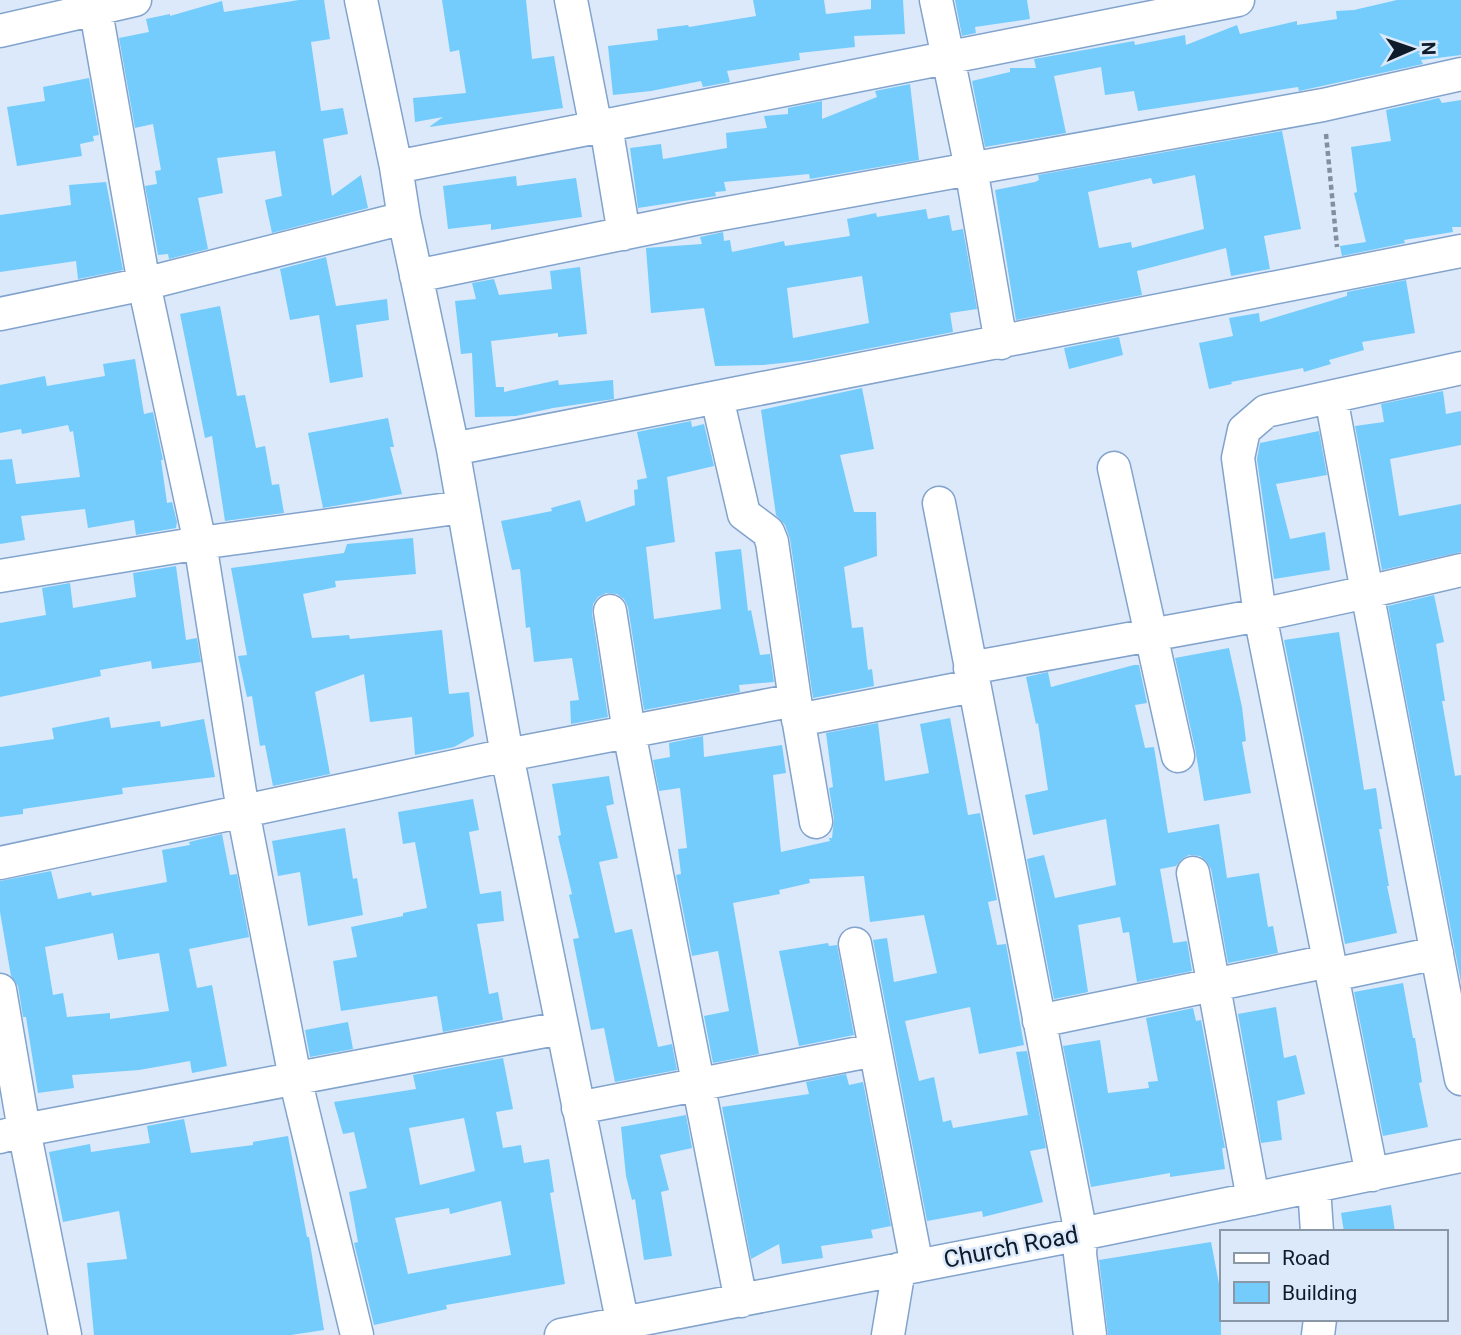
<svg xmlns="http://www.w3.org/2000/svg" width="1461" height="1335" font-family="Roboto,sans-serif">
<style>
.building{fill:#73ccfc;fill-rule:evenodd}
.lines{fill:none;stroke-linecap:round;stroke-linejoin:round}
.minor-casing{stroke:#82a3cc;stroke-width:35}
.path{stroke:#828fa0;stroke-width:4.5;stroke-dasharray:5 3.5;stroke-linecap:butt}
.minor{stroke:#fff;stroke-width:32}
.labels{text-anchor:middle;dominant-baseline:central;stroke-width:5;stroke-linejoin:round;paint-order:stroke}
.street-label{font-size:24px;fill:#0e1b2a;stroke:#dbe9fb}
</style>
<rect width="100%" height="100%" fill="#dbe9fb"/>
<path class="building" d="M299 0H324L330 39 311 42 321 111 343 108 348 134 323 139 332 196 361 175 368 208 272 233 265 200 282 196 275 151 217 158 223 193 198 198 208 249 169 259 168 254 158 255 145 186 157 184 155 171 161 170 153 124 135 128 119 38 149 32 146 19 170 14V16L222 1 224 12Z
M442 0H526L532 59 554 56 563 108 429 127 443 117 415 122 413 98 466 93 459 50 450 52Z
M753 0H824L826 14 871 9V0H903L905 34 854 36 855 47 799 53 800 60 727 71 730 82 703 87 701 81 651 91 613 95 608 46 658 40 657 29 688 25 689 27 756 16Z
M955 0H1027L1030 19 975 27 976 33 962 36Z
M1397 0H1461V55L1421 60 1423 64 1299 91 1298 87 1138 111 1134 91 1105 95 1101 67 1054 76 1066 133 985 147 972 81 1010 72V68H1036L1034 59 1062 54 1134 41 1135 45 1185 35 1186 45 1237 25 1240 34 1297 21V25L1337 19 1336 11 1354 10Z
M89 78 99 135 93 136 94 141 80 144 82 156 17 166 7 107 45 101 43 87Z
M910 84 919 160 810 179 809 174 724 182 726 191 715 192 716 196 638 208 630 148 661 144 663 159 727 148 726 133 767 128 764 116 788 114V108L822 101V119L877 97 875 91Z
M1439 98 1442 103 1461 100V227H1452L1453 232 1404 240 1405 243 1342 256 1340 246 1366 242 1354 193 1357 192 1351 147 1391 141 1386 110Z
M1282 131 1301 229 1264 236 1270 269 1231 276 1226 248 1137 271 1142 295 1016 320 995 190 1035 182 1039 180 1038 175ZM1195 175 1204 229 1132 248 1131 242 1099 248 1088 192 1151 178 1153 184Z
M516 176 517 186 576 178 582 217 491 230V224L448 229 443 186Z
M106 182 123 270 78 279 76 261 0 272V215L71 205 69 185Z
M926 209 928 219 949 215 952 231 963 229 977 309 950 313 953 332 810 360 763 365 715 366 704 308 651 313 646 248 702 244 700 237 723 232 724 241 730 240 732 252 784 241 785 246 850 236 847 219 876 213 877 217ZM862 276 869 323 793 338 787 288Z
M326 257 336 306 387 299 389 320 356 325 363 377 330 383 319 315 290 320 280 269Z
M580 267 587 334 558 337V333L491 341 496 387H504V392L558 380 559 385 613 380 614 399 553 408 516 416 475 417 472 353 461 354 455 301 476 299 472 283 494 279 499 295 552 289 550 271Z
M1406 280 1415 333 1362 342 1364 350 1329 360 1331 364 1304 372 1303 368 1231 382 1232 384 1209 389 1199 343 1233 336 1229 318 1259 313 1260 322 1347 296V292Z
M220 306 237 396 245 395 256 448 265 446 272 485 279 484 284 513 225 521 212 436 205 438 180 314Z
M1119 337 1123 355 1069 369 1064 348Z
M135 359 144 414 153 412 163 460H161L167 503 172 502 177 522 176 528 136 535 134 520 88 528 85 509 21 516 25 540 0 544V460L12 459 16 484 80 477 73 431 70 432 68 425 22 434 21 429 0 433V385L45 376 47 386 105 376 103 364Z
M862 388 874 449 840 455 854 512H876L877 556 844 567 852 628 863 627 868 670 872 669 874 686 813 698 790 539 785 525 776 515 761 410Z
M1443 391 1446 414 1461 411V445L1390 459 1399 516 1461 504V552L1382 570 1355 426 1384 422 1381 404Z
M388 418 394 447H390L402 494 323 508 308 433Z
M691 421 692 427 704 424 714 466 667 477 675 542 646 547 654 619 721 609 715 552 741 549 748 611 751 610 760 655 770 654 774 682 739 685 740 692 644 710 628 607 624 599 617 594 606 593 598 597 593 604 592 613 608 717 571 724 570 701 579 700 572 658 534 662 530 627 526 628 520 569 512 570 501 521 552 511 551 508 580 500 586 522 635 505 634 490 638 489 637 480 647 478 637 432Z
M1319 431 1327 475 1276 484 1290 539 1325 532 1330 570 1274 579 1257 459 1260 443Z
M413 538 416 574 335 581 336 587 303 594 312 638 349 635 350 639 442 630 449 694 469 692 474 736 454 747 415 755 412 717 370 722 364 674 315 692 330 774 273 786 265 745 260 746 252 696 247 697 238 656 247 655 231 568 344 553 347 544Z
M176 566 186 640 197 638 201 662 152 669 151 661 100 670 101 676 0 697V623L46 615 42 588 70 583 73 608 136 597 133 573Z
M1434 595 1444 642 1436 644 1445 701H1442L1455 776 1461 775V982L1388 606Z
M1339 632 1364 790 1376 788 1382 829H1379L1389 886H1387L1397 933 1345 944 1284 640Z
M1229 648 1242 707 1246 741 1242 742 1251 793 1204 801 1195 748 1175 658Z
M1134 665H1139L1147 703 1135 705 1145 748 1154 747 1168 833 1219 824 1227 878 1259 873 1268 927 1273 926 1278 953 1228 963 1211 869 1206 861 1200 856 1189 855 1182 859 1176 866 1160 869 1173 943 1187 941 1192 971 1137 982 1129 932 1123 933 1120 917 1078 925 1088 992 1054 999 1027 859 1044 855 1055 898 1116 885 1106 819 1033 835 1025 795 1048 790 1038 723 1036 724 1026 677 1048 672 1051 687Z
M109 717 111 728 160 721 161 727 204 719 215 777 122 788 123 794 23 809V814L0 817V747L54 739 52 728Z
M950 718 968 815 980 813 997 900 988 902 997 945 1006 944 1024 1045 979 1054 970 1007 905 1021 919 1081 934 1077 943 1122 951 1120 953 1128 1028 1115 1016 1052 1027 1051 1046 1148 1030 1151 1043 1202 983 1217 982 1211 927 1221 873 940 887 938 894 982 937 973 924 915 870 922 864 876 809 879 810 883 779 890 780 894 733 903 759 1054 713 1063 704 1016 729 1011 718 951 692 956 676 875 681 874 678 849 687 848 680 788 659 791 653 760 670 757 669 743 703 736 704 757 782 745 786 773 773 775 781 852 830 841 829 838H832L834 819 829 788 833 787 826 733 878 723 885 781 929 773 920 724Z
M609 776 614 804 606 806 618 858 599 862 615 933 632 929 658 1047 672 1044 677 1070 615 1082 604 1028 591 1030 573 939 579 938 569 895 572 894 558 836 561 835 552 784Z
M473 799 479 830 469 832 480 894 501 891 504 921 477 924 489 994 498 992 503 1020 443 1032 437 996 341 1011 333 961 357 957 351 927 403 916V913L427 908 415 842 403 844 398 812Z
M345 828 353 879 357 878 363 915 308 926 300 872 278 876 272 841Z
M222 834 230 875 237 874 249 937 189 949 197 988 212 985 227 1066 192 1073 190 1061 139 1070 72 1075 74 1088 38 1093 26 1017H23L18 986 11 976 0 912V881L51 871 58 899 91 892 92 896 167 882 162 850 190 845 189 842ZM113 933 118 960 159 953 169 1011 110 1019V1013L67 1017 63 993 53 995 45 947Z
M828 943 829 946 837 945 854 1035 799 1046 779 951Z
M1403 983 1413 1038H1415L1422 1082 1419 1083 1428 1127 1383 1136 1354 992Z
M1276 1007 1284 1058 1296 1055 1305 1094 1277 1101 1282 1140 1261 1143 1238 1014Z
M1193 1008 1196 1021 1201 1020 1225 1148H1222L1225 1169 1170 1177V1173L1091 1187 1063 1046 1100 1040 1108 1093 1149 1088 1148 1082 1158 1081 1146 1018Z
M348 1022 353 1049 310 1057 305 1030Z
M503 1058 513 1109 496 1112 503 1148 521 1145 524 1163 549 1159 554 1192 550 1193 565 1284 446 1305 447 1309 374 1325 354 1243 358 1242 349 1192 367 1188 354 1132 343 1134 334 1102 416 1089 413 1075ZM464 1118 475 1171 420 1185 409 1128ZM501 1201 511 1255 408 1274 395 1218 449 1208 450 1214Z
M846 1074 849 1085 863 1082 891 1226 871 1230 873 1238 821 1246 823 1258 782 1264 779 1244 751 1259 722 1107 809 1094 806 1082Z
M686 1115 692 1148 660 1155 669 1190 661 1192 672 1256 644 1260 635 1199 632 1200 626 1176 621 1127Z
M184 1119 191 1153 253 1145V1142L288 1136 307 1237H309L324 1330 291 1335H94L87 1263 127 1259 119 1211 63 1222 49 1152 90 1144 91 1152 150 1143 147 1126Z
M1391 1205 1395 1232H1344L1341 1213Z
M1211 1242 1221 1294V1335H1108L1099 1260Z"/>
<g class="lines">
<g class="minor-casing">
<path id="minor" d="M94 0 144 284 200 543 243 811 295 1078 357 1335
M361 0 396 167 404 218 453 449 507 755 623 1325
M571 0 596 128
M936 0 971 168 1001 343
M0 31 135 0
M606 126 624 234
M396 167 1238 0
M416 276 694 219 1323 105 1461 74
M0 314 144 284 404 218
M1331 397 1367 592 1461 570
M717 398 744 514 768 532 772 542 795 700 816 822
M453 449 1461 251
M1114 468 1178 756
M939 503 1081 1234 1080 1254 1090 1335
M0 576 200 543 463 507
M610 611 629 732 741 1301
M970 668 1260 615 1367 592 1461 1079
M798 720 973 686
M0 863 507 755 795 700
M1193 873 1253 1199
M855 944 917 1266
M1332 975 1437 953
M0 990 24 1130 65 1335
M1039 1021 1329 961
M578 1108 875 1050
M0 1137 24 1130 561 1028
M1372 1175 1260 615 1238 458 1244 430 1266 411 1461 368
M1314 1187 1317 1232
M561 1335 1081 1234 1461 1156
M888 1335 899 1269
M1318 1335 1320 1319"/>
</g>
<path class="path" d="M1326 134 1337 247"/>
<use href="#minor" class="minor"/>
</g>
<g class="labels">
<g class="street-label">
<text transform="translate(1011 1247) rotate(-11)">Church Road</text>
</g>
</g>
<rect x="1220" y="1230" width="228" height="91" fill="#dbe9fb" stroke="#8997a7" stroke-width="2"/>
<rect x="1234" y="1253" width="35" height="10" fill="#ffffff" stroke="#8997a7" stroke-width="2"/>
<text x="1282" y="1265" font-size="21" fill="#0e1b2a">Road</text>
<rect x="1234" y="1282" width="35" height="21" fill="#73ccfc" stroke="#8997a7" stroke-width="2"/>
<text x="1282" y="1300" font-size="21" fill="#0e1b2a">Building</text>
<g transform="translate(1412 49) rotate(88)" stroke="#dbe9fb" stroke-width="5" paint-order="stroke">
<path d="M0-5L12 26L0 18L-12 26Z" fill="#0e1b2a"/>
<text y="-10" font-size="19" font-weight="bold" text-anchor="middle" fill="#0e1b2a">N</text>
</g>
</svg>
